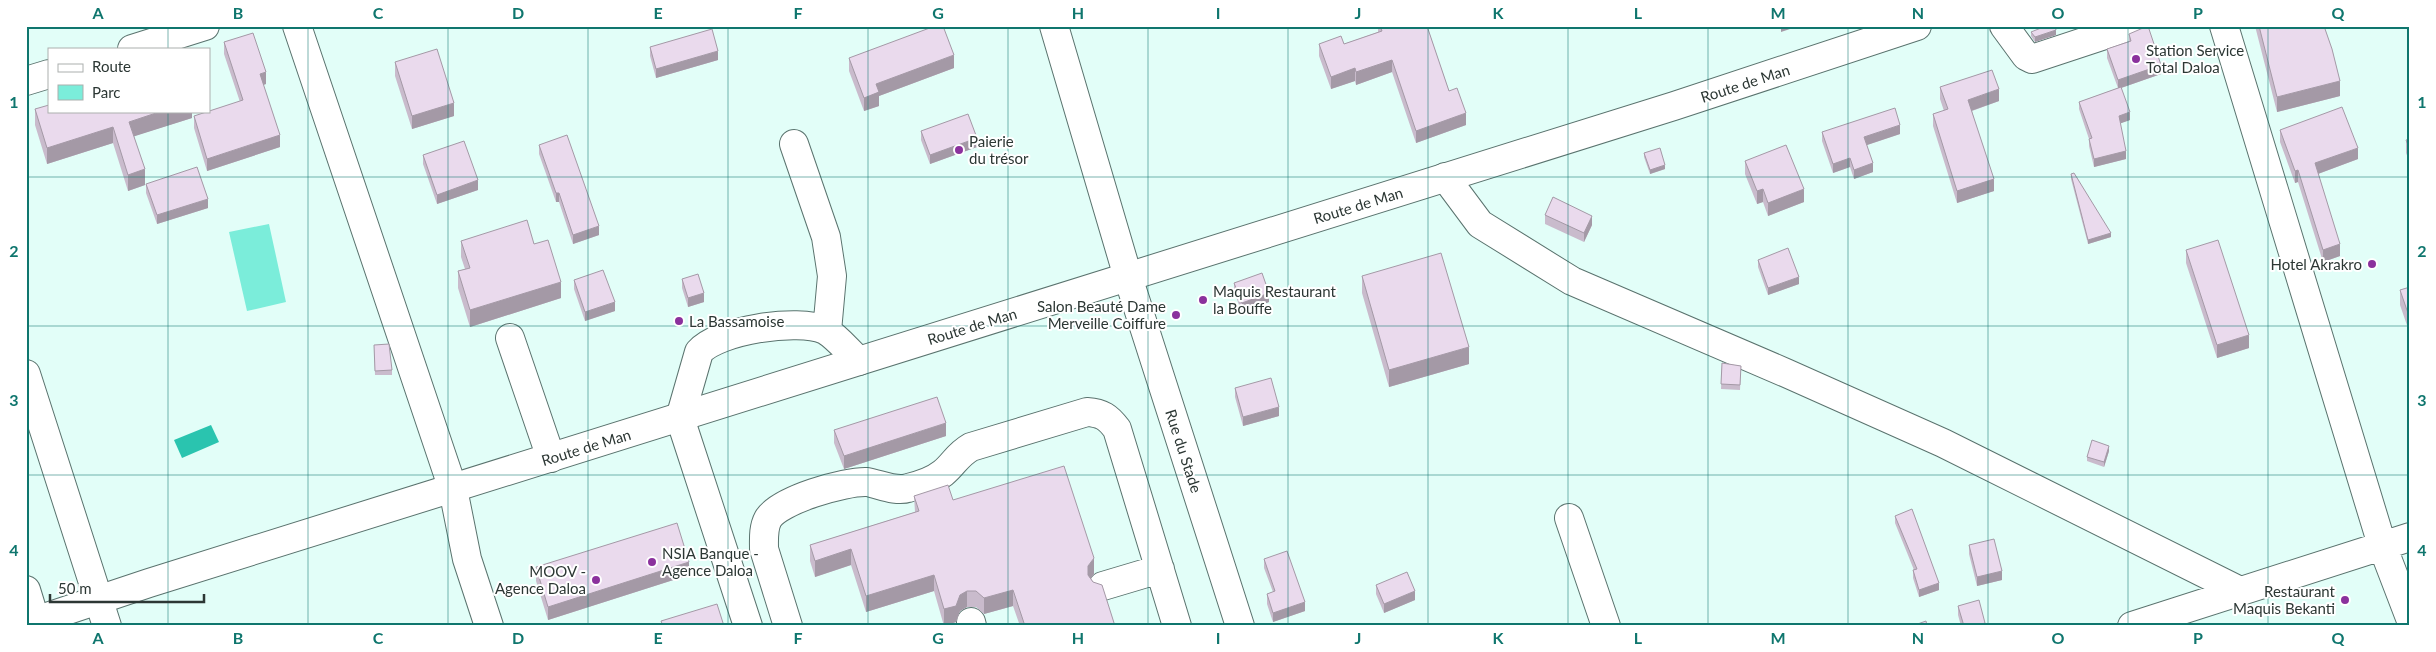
<svg xmlns="http://www.w3.org/2000/svg" width="2436" height="652" font-family="Lato,sans-serif">
<style>
.green{fill:#7bedda}
.water{fill:#2ac4af}
.lines{fill:none;stroke-linecap:round;stroke-linejoin:round}
.minor-casing{stroke:#5a736e;stroke-width:30}
.highway-casing{stroke:#5a736e;stroke-width:30}
.minor{stroke:#fff;stroke-width:28}
.highway{stroke:#fff;stroke-width:28}
.wall{fill:#c9bbcc}
.shaded-wall{fill:#a499a6}
.building{fill:#eadaed;stroke:#a499a6}
.grid{fill:none;stroke:#0f766e;stroke-width:1;stroke-opacity:0.55}
.poi-dot{fill:#8b319d;stroke:#fff;stroke-width:2}
.labels{text-anchor:middle;dominant-baseline:central;stroke-width:4;stroke-linejoin:round;paint-order:stroke}
.poi-label{font-size:15px;fill:#2c3734;stroke:#fff;text-anchor:start}
.street-label{font-size:15px;fill:#2c3734;stroke:#fff}
.neatline{fill:none;stroke:#0f766e;stroke-width:2}
.grid-label{font-size:16px;text-anchor:middle;font-weight:bold;fill:#0f766e}
</style>
<rect width="100%" height="100%" fill="#e2fef8"/>
<path class="green" d="M269 224 286 302 247 311 229 232Z"/>
<path class="water" d="M211 425 219 442 182 458 174 440Z"/>
<g class="lines">
<g class="minor-casing">
<path id="minor" d="M297 26 453 489 467 559 489 626
M1054 26 1128 277 1240 626
M2004 26 2026 56 2032 59 2132 26
M2224 26 2382 545 2410 618
M132 49 205 26
M26 81 49 74
M794 144 826 237 832 276 827 331
M1445 177 1480 224 1572 281 1786 373 1943 443 2240 591
M510 338 551 458
M26 374 107 626
M1569 518 1606 626
M1103 586 1160 569
M26 590 37 626
M971 622 972 626
M748 626 680 418 699 352C718 330 798 318 825 330 837 337 849 352 859 361
M788 626 764 549C764 540 763 528 768 519 779 500 845 481 867 482 879 484 896 492 908 488 921 485 933 481 943 473 954 464 957 455 971 447L1087 412C1102 413 1108 417 1117 429L1177 626
M2132 626 2410 537"/>
</g>
<g class="highway-casing">
<path id="highway" d="M26 624 149 583 1674 106 1917 26"/>
</g>
<use href="#minor" class="minor"/>
<use href="#highway" class="highway"/>
</g>
<path class="wall" d="M1378 26H1427L1449 91 1466 125 1416 143 1392 72 1356 85 1355 81 1331 89 1319 56V44H1344L1378 32Z
M2255 26H2324L2340 96 2277 112Z
M2031 32 2056 35 2035 42 2031 36Z
M2129 34 2161 74 2121 88 2130 120 2120 123 2126 159 2094 167 2089 146V139L2079 109V102L2118 88 2107 58V49L2129 41Z
M224 42 266 84 263 85 280 147 207 171 194 128V116L240 102 224 54Z
M650 47 718 60 656 78 650 56Z
M849 58 954 68 879 96V106L864 111 849 71Z
M395 62 454 116 412 129 395 76Z
M1940 87 1999 101 1972 111 1994 191 1957 203 1933 126V114L1944 111 1940 99Z
M35 109 192 111V118L134 136 145 185 128 191 113 143 47 164 35 125Z
M2280 130 2358 159 2318 174 2340 256 2323 262 2298 182 2295 183 2280 142Z
M921 131 977 147 930 164 921 140Z
M1822 132 1900 134 1867 145 1873 172 1854 179 1850 167 1833 173 1822 141Z
M2410 139V163L2406 153V140Z
M539 145 599 235 573 244 559 202H556L539 154Z
M1644 153 1665 169 1650 174 1644 157Z
M423 155 478 190 437 204 423 164Z
M1745 161 1804 202 1768 216 1763 202 1757 204 1745 174Z
M2071 174 2111 237 2088 244 2071 179Z
M146 184 208 208 157 224 146 193Z
M1545 215 1592 225 1584 242 1545 224Z
M461 241 534 244 561 298 470 327 458 288V271L465 269 461 257Z
M2186 250 2249 348 2217 358 2186 263Z
M1758 260 1799 284 1768 295 1758 267Z
M1362 276 1469 364 1389 387 1362 293Z
M682 279 704 302 688 307 682 288Z
M574 280 615 311 585 321 574 289Z
M1234 283 1269 302 1242 312 1234 292Z
M2410 287V334L2400 305V290Z
M374 345 392 370V375H375Z
M1722 363 1741 366 1740 390 1721 389Z
M1235 388 1279 416 1243 426 1235 397Z
M834 430 946 436 844 469 834 443Z
M2109 451 2104 467 2087 461V457Z
M914 496 953 500 1094 574 1091 578 1115 626H1020L1013 606 984 614 976 607H967L960 611 956 622 944 626 934 591 866 612 851 565 815 577 810 561V545L915 512Z
M1895 516 1939 590 1919 597 1913 578V570H1914L1895 523Z
M1969 545 2002 580 1977 586 1969 554Z
M1264 559 1305 611 1273 622 1267 604V594L1273 592 1264 568Z
M536 567 689 575 548 620 536 581Z
M1376 585 1415 600 1384 613 1376 594Z
M1958 606 1985 626H1961L1958 615Z"/>
<path class="shaded-wall" d="M1781 26H1799L1781 32Z
M2056 30V35L2035 42V37Z
M718 51V60L656 78V69Z
M954 55V68L879 96V106L864 111V98L876 84Z
M1392 60V72L1356 85V72Z
M2161 65V74L2118 89V80Z
M1355 68V81L1331 89V77Z
M266 72V84L260 86V74Z
M2340 81V96L2277 112V97Z
M1999 89V101L1968 112V100Z
M454 103V116L412 129V116Z
M162 111H192V118L129 138V122Z
M2130 112V120L2119 124V116Z
M1466 113V125L1416 143V131Z
M1900 125V134L1864 146V137Z
M113 127V143L47 164V148Z
M280 135V147L207 171V159Z
M977 138V147L930 164V155Z
M2358 148V159L2315 175V163Z
M2126 151V159L2094 167V159Z
M1850 158V167L1833 173V164Z
M1873 163V172L1854 179V170Z
M1665 165V169L1650 174V170Z
M145 169V185L128 191V175Z
M2298 170V182L2295 183V171Z
M1994 179V191L1957 203V191Z
M478 180V190L437 204V195Z
M1763 189V202L1757 204V191Z
M1804 189V202L1768 216V203Z
M556 193H559V202H556Z
M208 199V208L157 224V215Z
M1592 216V225L1584 242V233Z
M599 226V235L573 244V235Z
M2111 233V237L2088 244V240Z
M2340 244V256L2323 262V250Z
M1799 277V284L1768 295V288Z
M561 282V298L470 327V310Z
M704 293V302L688 307V298Z
M1269 293V302L1242 312V303Z
M615 302V311L585 321V312Z
M2249 335V348L2217 358V345Z
M1469 347V364L1389 387V370Z
M1279 407V416L1243 426V417Z
M946 423V436L844 469V456Z
M2109 446V451L2104 467V462Z
M851 549V565L815 577V561Z
M1094 558V574L1088 582V566Z
M689 562V575L548 620V607Z
M2002 571V580L1977 586V577Z
M934 575V591L866 612V596Z
M1939 583V590L1919 597V590Z
M1013 590V606L984 614V598Z
M967 591V607L960 611 956 622 944 626V609L960 595Z
M1415 591V600L1384 613V604Z
M1305 602V611L1273 622V613Z
M1985 623V626H1975Z"/>
<path class="building" d="M935 26H943L954 55 876 84 879 92 864 98 849 58Z
M1380 26H1427L1449 91 1457 88 1466 113 1416 131 1392 60 1356 72 1355 68 1331 77 1319 44 1341 36 1344 44 1382 31Z
M2046 26H2055L2056 30 2035 37 2031 32Z
M2144 26H2148L2161 65 2118 80 2107 49 2131 41 2129 34 2143 28Z
M2259 26H2324L2332 49 2340 81 2277 97Z
M712 29 718 51 656 69 650 47Z
M253 33 266 72 260 74 280 135 207 159 194 116 243 100 224 42Z
M437 49 454 103 412 116 395 62Z
M1992 70 1999 89 1968 100 1994 179 1957 191 1933 114 1948 109 1940 87Z
M2121 87 2130 112 2119 116 2126 151 2094 159 2089 139 2092 138 2079 102Z
M49 105V111H162L129 122 145 169 128 175 113 127 47 148 35 109Z
M2342 107 2358 148 2315 163 2340 244 2323 250 2298 170 2295 171 2280 130Z
M1895 108 1900 125 1864 137 1873 163 1854 170 1850 158 1833 164 1822 132Z
M968 114 977 138 930 155 921 131Z
M567 135 599 226 573 235 559 193H556L539 145Z
M2410 139V150L2406 140Z
M464 141 478 180 437 195 423 155Z
M1786 145 1804 189 1768 203 1763 189 1757 191 1745 161Z
M1660 148 1665 165 1650 170 1644 153Z
M197 167 208 199 157 215 146 184Z
M2074 173 2111 233 2088 240 2071 174Z
M1553 197 1592 216 1584 233 1545 215Z
M527 220 534 244 548 240 561 282 470 310 458 271 470 268 461 241Z
M2218 240 2249 335 2217 345 2186 250Z
M1788 248 1799 277 1768 288 1758 260Z
M1441 253 1469 347 1389 370 1362 276Z
M603 270 615 302 585 312 574 280Z
M1262 273 1269 293 1242 303 1234 283Z
M698 274 704 293 688 298 682 279Z
M2410 287V319L2400 290Z
M389 344 392 370 375 371 374 345Z
M1722 363 1741 366 1740 385 1721 384Z
M1271 378 1279 407 1243 417 1235 388Z
M937 397 946 423 844 456 834 430Z
M2092 440 2109 446 2104 462 2087 457Z
M1064 466 1094 558 1088 566V575L1093 582 1102 585 1115 626H1025L1013 590 984 598 976 591H967L960 595 956 606 944 609 934 575 866 596 851 549 815 561 810 545 919 511 914 496 948 485 953 500Z
M1912 509 1939 583 1919 590 1913 570 1917 569 1895 516Z
M677 523 689 562 548 607 536 567Z
M1994 539 2002 571 1977 577 1969 545Z
M1287 551 1305 602 1273 613 1267 594 1275 591 1264 559Z
M1407 572 1415 591 1384 604 1376 585Z
M1979 600 1985 623 1975 626H1964L1958 606Z
M717 604 724 626H663L661 621Z
M1926 621 1927 626H1912Z"/>
<path class="grid" d="M168 26V49M308 26V626M448 26V626M588 26V626M728 26V626M868 26V626M1008 26V626M1148 26V626M1288 26V626M1428 26V626M1568 26V626M1708 26V626M1848 26V626M1988 26V626M2128 26V626M2268 26V626M168 111V626M26 177H2410M26 326H2410M26 475H2410"/>
<g class="poi-dot">
<circle cx="2136" cy="59" r="5"/>
<circle cx="959" cy="150" r="5"/>
<circle cx="2372" cy="264" r="5"/>
<circle cx="1203" cy="300" r="5"/>
<circle cx="1176" cy="315" r="5"/>
<circle cx="679" cy="321" r="5"/>
<circle cx="652" cy="562" r="5"/>
<circle cx="596" cy="580" r="5"/>
<circle cx="2345" cy="600" r="5"/>
</g>
<g class="labels">
<g class="poi-label">
<text x="2146" y="50">Station Service<tspan x="2146" dy="17">Total Daloa</tspan></text>
<text x="969" y="141">Paierie<tspan x="969" dy="17">du trésor</tspan></text>
<text x="2362" y="264" text-anchor="end">Hotel Akrakro</text>
<text x="1213" y="291">Maquis Restaurant<tspan x="1213" dy="17">la Bouffe</tspan></text>
<text x="1166" y="306" text-anchor="end">Salon Beauté Dame<tspan x="1166" dy="17">Merveille Coiffure</tspan></text>
<text x="689" y="321">La Bassamoise</text>
<text x="662" y="553">NSIA Banque -<tspan x="662" dy="17">Agence Daloa</tspan></text>
<text x="586" y="571" text-anchor="end">MOOV -<tspan x="586" dy="17">Agence Daloa</tspan></text>
<text x="2335" y="591" text-anchor="end">Restaurant<tspan x="2335" dy="17">Maquis Bekanti</tspan></text>
</g>
<g class="street-label">
<text transform="translate(1745 83) rotate(-18)">Route de Man</text>
<text transform="translate(1358 205) rotate(-17)">Route de Man</text>
<text transform="translate(972 326) rotate(-17)">Route de Man</text>
<text transform="translate(586 447) rotate(-17)">Route de Man</text>
<text transform="translate(1184 451) rotate(72)">Rue du Stade</text>
</g>
</g>
<rect width="2436" height="652" fill="none" stroke="#ffffff" stroke-width="55"/>
<rect x="48" y="48" width="162" height="65" fill="#ffffff" stroke="#abafae"/>
<rect x="58" y="64" width="25" height="8" fill="#ffffff" stroke="#abafae"/>
<text x="92" y="72" font-size="15" fill="#2c3734">Route</text>
<rect x="58" y="85" width="25" height="15" fill="#7bedda" stroke="#abafae"/>
<text x="92" y="98" font-size="15" fill="#2c3734">Parc</text>
<path d="M50 594v8h154v-8" fill="none" stroke="#2c3734" stroke-width="2.5"/>
<text x="58" y="594" font-size="15" fill="#2c3734" stroke="#ffffff" stroke-width="4" paint-order="stroke">50 m</text>
<rect x="28" y="28" width="2380" height="596" class="neatline"/>
<g class="grid-label">
<text x="98" y="19">A</text>
<text x="238" y="19">B</text>
<text x="378" y="19">C</text>
<text x="518" y="19">D</text>
<text x="658" y="19">E</text>
<text x="798" y="19">F</text>
<text x="938" y="19">G</text>
<text x="1078" y="19">H</text>
<text x="1218" y="19">I</text>
<text x="1358" y="19">J</text>
<text x="1498" y="19">K</text>
<text x="1638" y="19">L</text>
<text x="1778" y="19">M</text>
<text x="1918" y="19">N</text>
<text x="2058" y="19">O</text>
<text x="2198" y="19">P</text>
<text x="2338" y="19">Q</text>
<text x="14" y="108">1</text>
<text x="2422" y="108">1</text>
<text x="14" y="257">2</text>
<text x="2422" y="257">2</text>
<text x="14" y="406">3</text>
<text x="2422" y="406">3</text>
<text x="14" y="556">4</text>
<text x="2422" y="556">4</text>
<text x="98" y="644">A</text>
<text x="238" y="644">B</text>
<text x="378" y="644">C</text>
<text x="518" y="644">D</text>
<text x="658" y="644">E</text>
<text x="798" y="644">F</text>
<text x="938" y="644">G</text>
<text x="1078" y="644">H</text>
<text x="1218" y="644">I</text>
<text x="1358" y="644">J</text>
<text x="1498" y="644">K</text>
<text x="1638" y="644">L</text>
<text x="1778" y="644">M</text>
<text x="1918" y="644">N</text>
<text x="2058" y="644">O</text>
<text x="2198" y="644">P</text>
<text x="2338" y="644">Q</text>
</g>
</svg>
